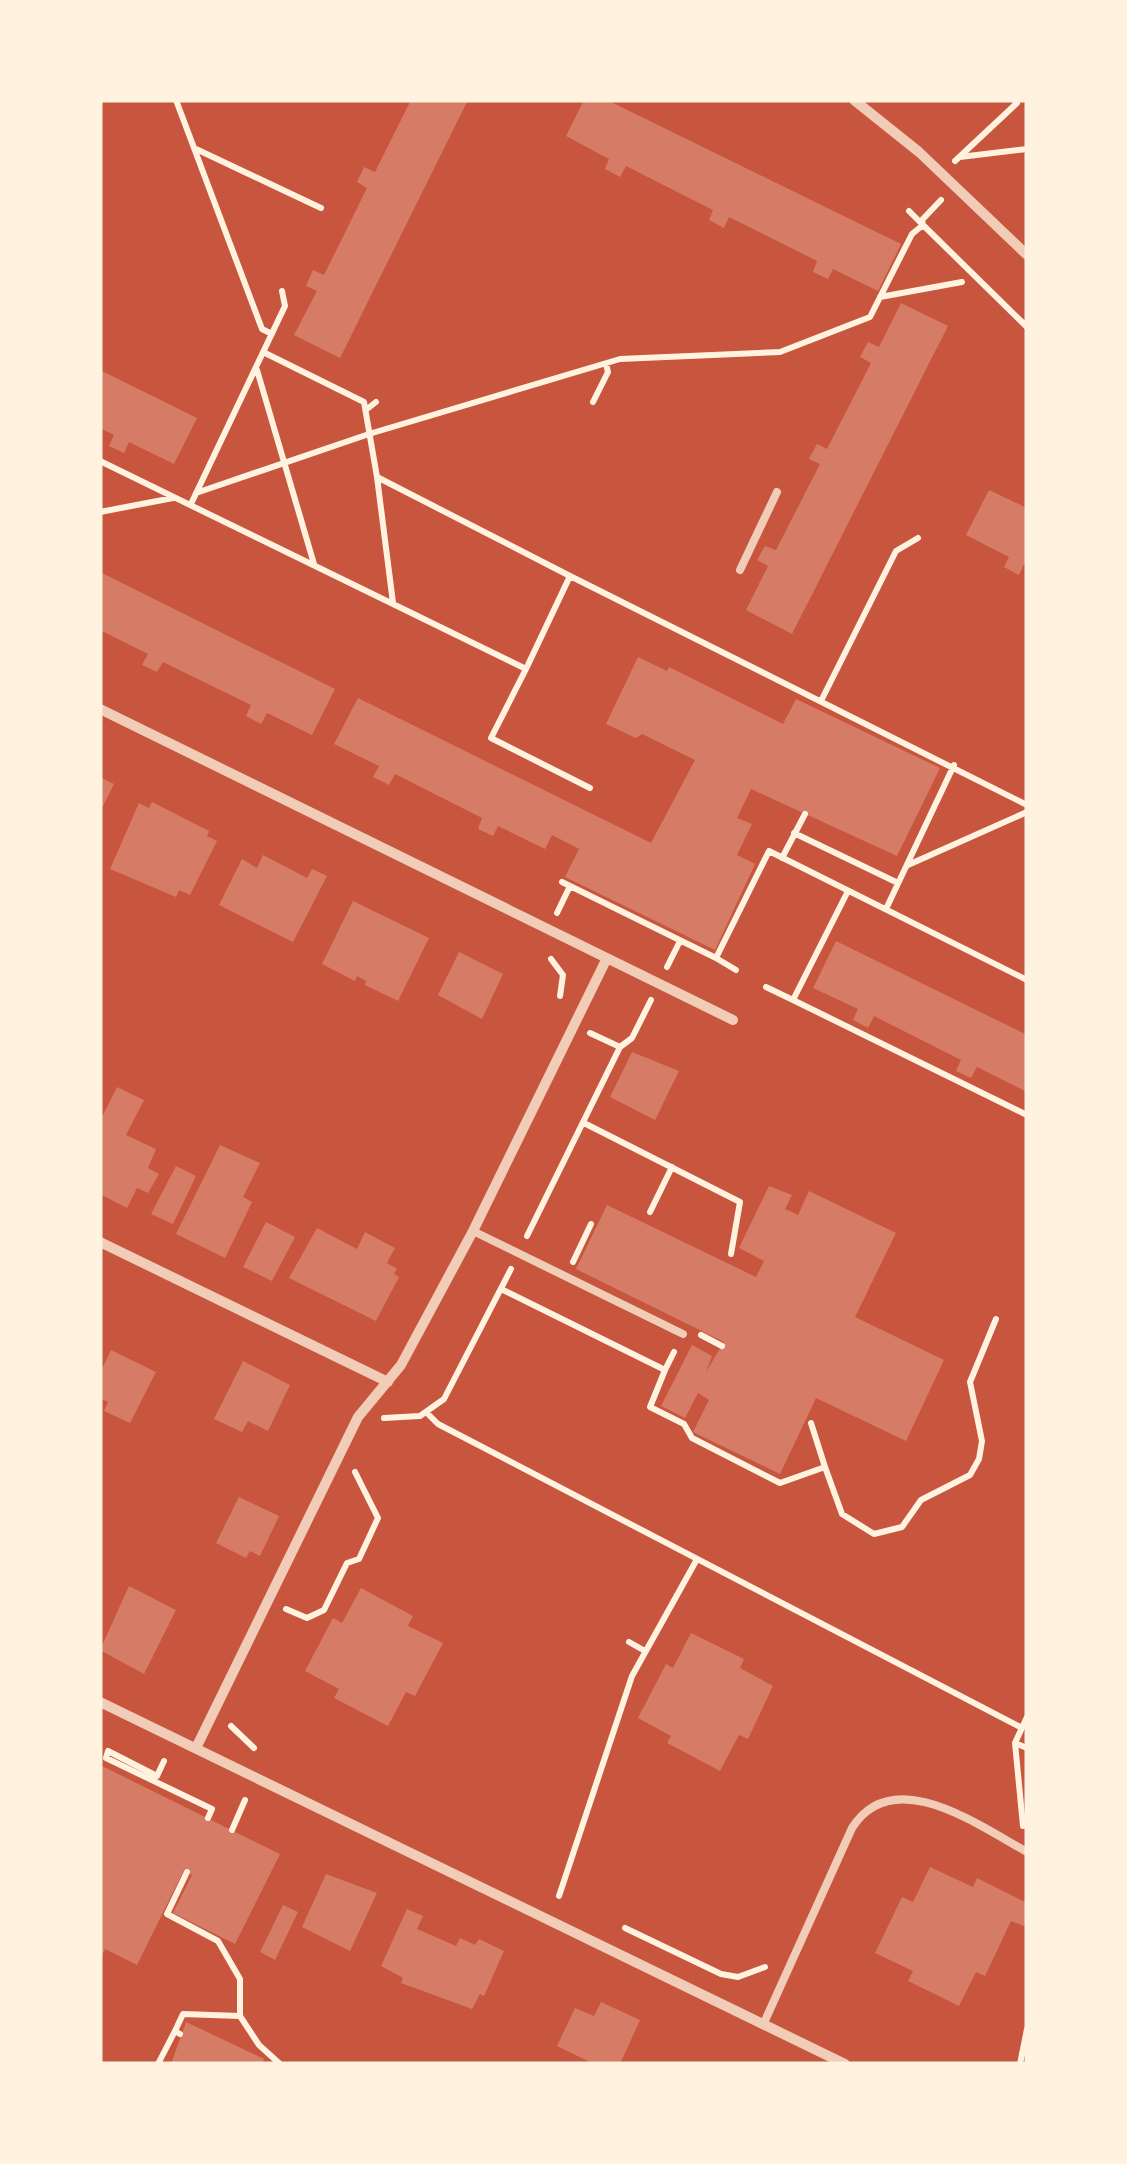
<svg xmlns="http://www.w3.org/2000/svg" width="1127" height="2164" font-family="'DejaVu Sans',sans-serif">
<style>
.building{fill:#d67c66}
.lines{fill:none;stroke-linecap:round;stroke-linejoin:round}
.path{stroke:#fff3e0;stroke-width:6}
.service{stroke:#f1ccb7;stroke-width:8}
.minor{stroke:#f1ccb7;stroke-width:10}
</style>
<rect width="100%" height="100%" fill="#c8553d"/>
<path class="building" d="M411 100H468L340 358 294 335 317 291 306 286 313 270 324 275 367 188 357 182 364 167 375 172Z
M584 100H607L901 244 878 291 833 269 828 279 813 272 817 261 729 217 724 228 709 220 713 210 626 166 620 177 605 169 609 159 566 136Z
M901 303 948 326 792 634 746 610 768 566 757 560 765 546 776 550 820 464 809 459 817 444 827 449 871 363 860 357 868 342 879 347Z
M100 370 197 418 174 464 129 442 124 453 109 446 114 435 100 428Z
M989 490 1027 508V565L1024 564 1019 575 1004 567 1009 557 966 535Z
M100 572 335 689 312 735 267 713 261 724 246 716 251 705 163 662 157 672 142 665 148 654 100 630Z
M638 657 667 671 669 667 783 724 796 699 940 768 897 856 751 789 737 818 752 824 737 855 755 864 715 950 565 877 579 849 552 835 545 849 498 826 493 836 478 829 482 818 395 774 389 785 373 777 379 766 334 744 358 698 651 843 695 760 642 734 636 738 606 724Z
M100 777 114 784 100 812Z
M152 802 209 831 207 836 217 841 190 895 179 890 176 897 110 869 139 803 149 808Z
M263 855 307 878 312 869 327 876 293 942 219 905 242 859 257 868Z
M353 901 429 938 398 1001 365 985 366 981 357 976 355 981 322 964Z
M836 941 1027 1035V1092L977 1067 971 1078 956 1071 961 1060 874 1016 868 1028 853 1020 858 1009 813 988Z
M459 952 503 974 482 1019 438 995Z
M632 1052 679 1071 655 1120 610 1097Z
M117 1087 144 1100 126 1135 156 1149 148 1168 159 1174 148 1193 137 1188 127 1208 100 1194V1121Z
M220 1145 260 1163 243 1197 252 1202 225 1258 176 1234Z
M176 1166 196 1176 173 1224 151 1214Z
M769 1186 792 1195 785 1209 798 1215 809 1191 896 1233 855 1317 944 1360 906 1441 816 1398 780 1474 693 1432 709 1400 698 1393 685 1418 661 1406 692 1345 712 1356 706 1372 724 1342 576 1269 607 1205 756 1277 764 1261 739 1248Z
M266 1222 295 1237 272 1281 243 1267Z
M317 1228 357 1249 365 1232 395 1248 387 1263 397 1269 394 1274 399 1277 376 1321 289 1278Z
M111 1350 156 1372 130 1423 104 1411 108 1402 100 1398V1373Z
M243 1361 290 1385 268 1431 248 1421 242 1432 214 1419Z
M239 1497 279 1516 260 1556 250 1551 246 1558 216 1543Z
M129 1586 176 1610 144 1674 100 1650Z
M361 1588 413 1616 408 1626 443 1643 415 1696 406 1692 388 1726 334 1698 339 1689 305 1671 333 1618 342 1623Z
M691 1633 744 1659 740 1668 773 1686 748 1739 739 1735 720 1771 667 1743 671 1736 638 1718 666 1664 673 1668Z
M100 1765 280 1854 235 1944 173 1913 192 1875 184 1870 137 1965 105 1949 100 1959Z
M930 1867 973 1887 977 1878 1027 1903V1927L1011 1921 985 1976 976 1972 959 2006 908 1981 913 1971 875 1953 902 1897 913 1902Z
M326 1874 377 1893 350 1951 302 1927Z
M283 1905 298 1912 275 1960 260 1952Z
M407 1909 423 1916 417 1929 456 1946 460 1938 475 1945 479 1939 504 1951 484 1996 480 1994 472 2009 401 1983 403 1978 381 1966Z
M601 2002 640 2020 620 2064H594L557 2046 575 2008 594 2016Z
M186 2022 264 2059 262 2064H171Z"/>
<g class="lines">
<path class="path" d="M176 100 262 329 272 334
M196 149 321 208
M960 157 1027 149
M955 161 1017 103 1014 100
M941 200 922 220 923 225 1027 327
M880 297 962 282
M263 352 364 402 377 477
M257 370 314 564
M593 402 608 372 606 364
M367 409 376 402
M100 461 526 669 570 576 377 477 393 603
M196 493 369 434 620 359 780 352 870 317 912 234 923 225 909 211
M191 504 285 306 282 291
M100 512 173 498
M570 576 1027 805
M526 669 491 738 590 788
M821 701 896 551 918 538
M794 833 898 883
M782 858 805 814
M908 865 1027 812
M562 882 716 958 769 851 1027 980
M886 909 954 765
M557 913 570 886
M716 958 736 970
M551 959 563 975 560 996
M667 967 680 941
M766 987 793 1000 848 891
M793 1000 1027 1115
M590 1033 620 1047
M584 1123 740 1202 731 1254
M650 1212 672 1167
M527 1236 620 1047 632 1038 651 1000
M573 1262 591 1224
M501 1289 665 1370 674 1352
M701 1335 722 1346
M665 1370 650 1407 684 1424 692 1438 780 1483 825 1467 811 1423
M427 1413 438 1424 1022 1728
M384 1418 420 1416 444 1399 511 1269
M825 1467 842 1514 874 1534 902 1527 921 1500 970 1475 979 1459 982 1441 970 1382 996 1319
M286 1609 307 1618 324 1610 347 1563 359 1559 378 1518 355 1472
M629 1642 645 1651
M1027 1717 1015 1743 1027 1748
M231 1726 254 1748
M1015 1743 1023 1826
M164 1761 157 1776 108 1751 106 1758 212 1809 208 1818
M232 1830 245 1800
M187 1872 167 1914 218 1941 240 1979V2016L259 2045 280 2064
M559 1896 632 1676 696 1561
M625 1928 721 1974 738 1977 765 1967
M175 2031 183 2014 240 2016
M158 2064 175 2031 180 2034
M1020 2064 1027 2029"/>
<path class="service" d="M740 570 777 492
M473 1231 683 1334
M763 2025 852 1828C893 1763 978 1825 1027 1852"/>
<path class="minor" d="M854 100 919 152 1027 255
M100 709 733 1020
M100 1242 388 1382
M100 1702 845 2064
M196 1748 358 1417 401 1365 473 1231 607 958"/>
</g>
<rect width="1127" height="2164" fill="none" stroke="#fff3e0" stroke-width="205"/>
</svg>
